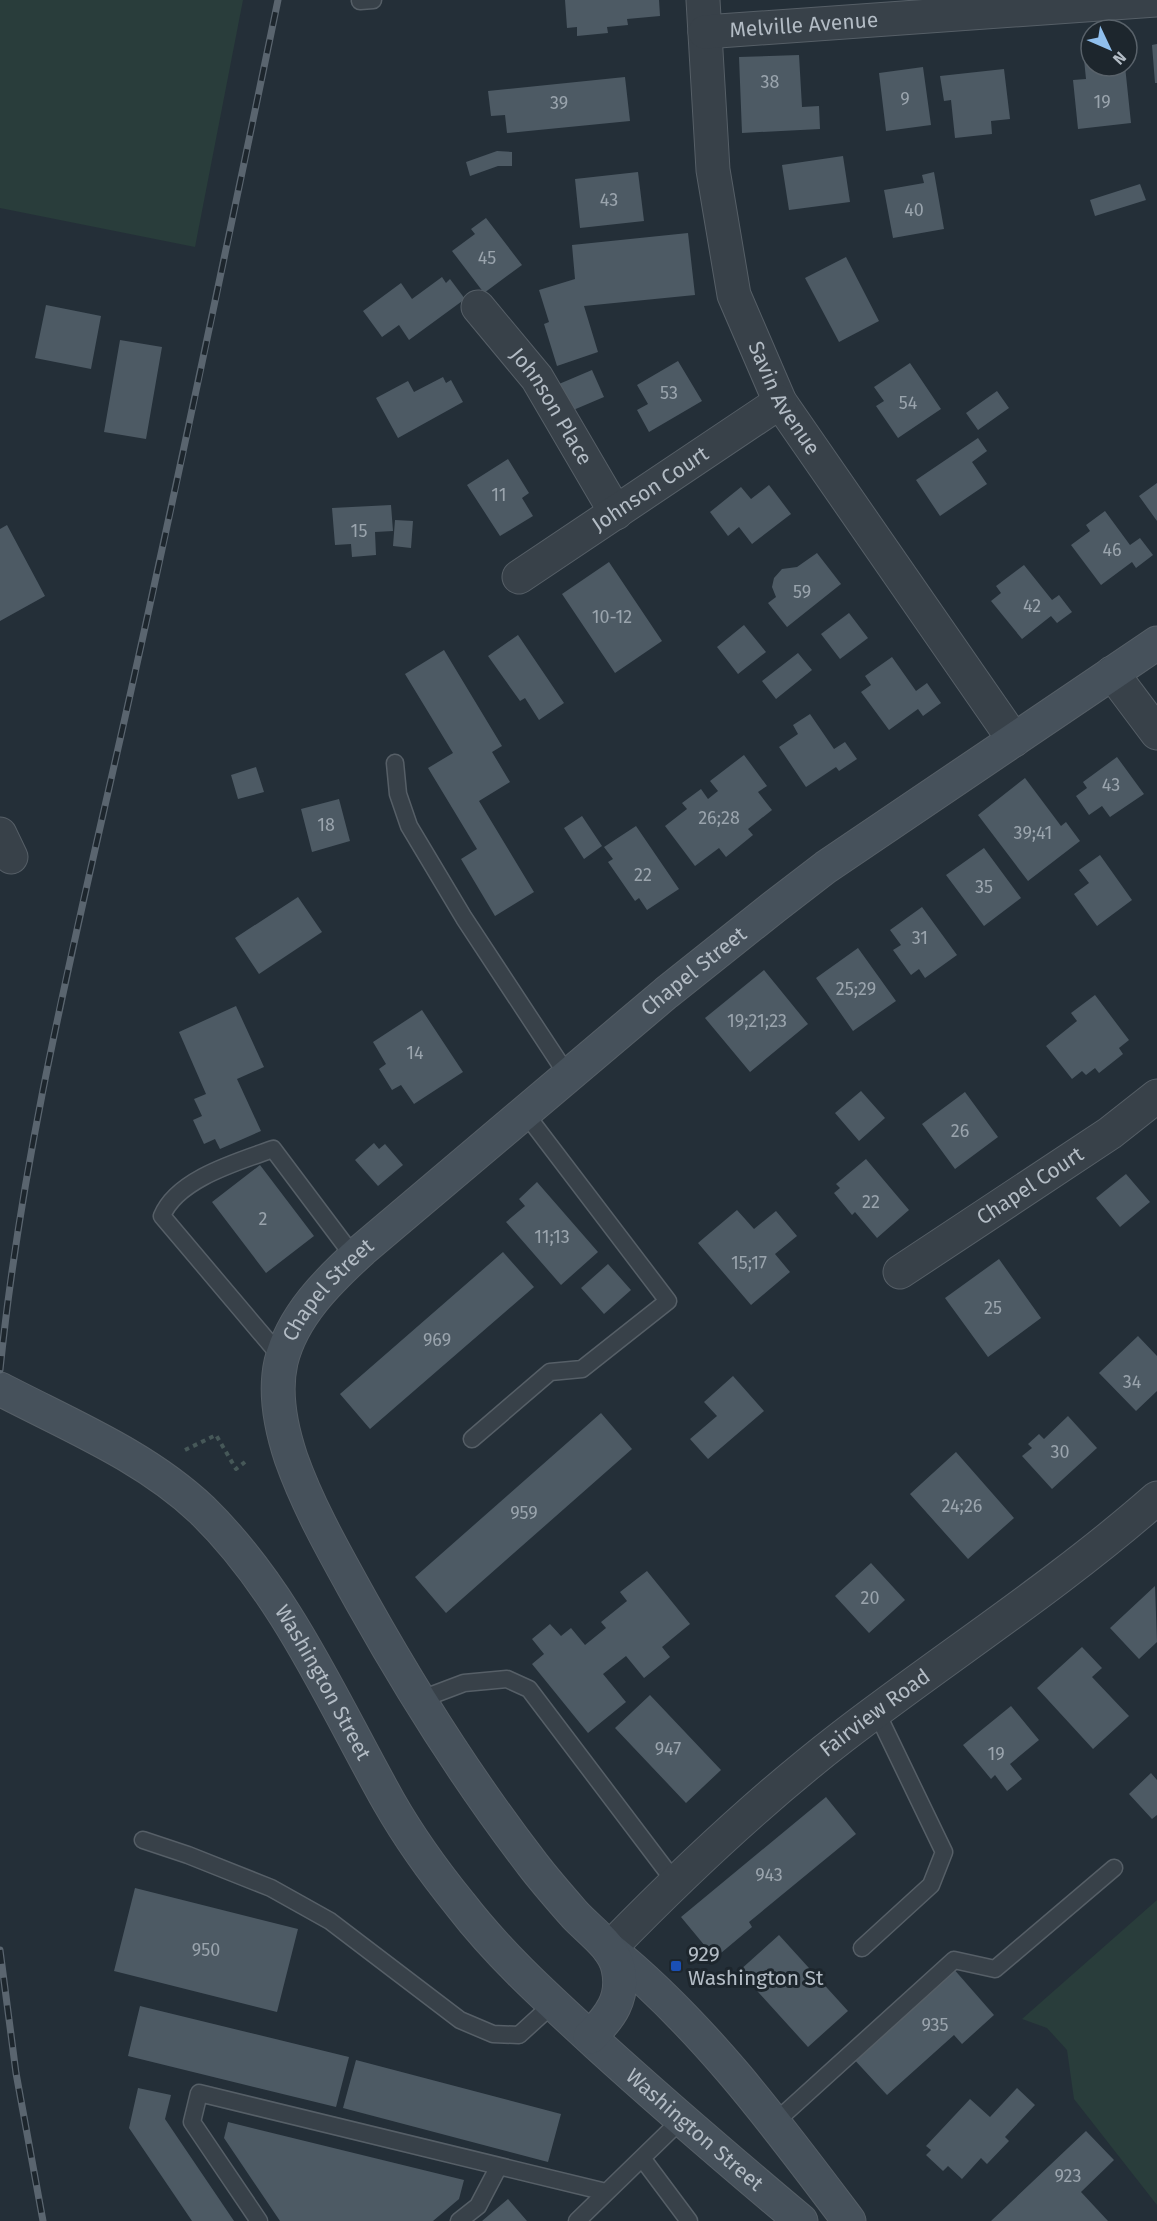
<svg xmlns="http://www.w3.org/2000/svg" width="1157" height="2221" font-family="'Fira Sans',sans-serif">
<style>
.green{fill:#293d3b}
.building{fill:#4d5a64}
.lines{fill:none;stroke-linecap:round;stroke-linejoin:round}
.lane-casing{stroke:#565f67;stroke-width:19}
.street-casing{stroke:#565f67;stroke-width:35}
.secondary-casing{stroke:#565f67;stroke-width:35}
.path{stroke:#465858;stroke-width:4;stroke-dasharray:4.5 4.5;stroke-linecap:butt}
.lane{stroke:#384149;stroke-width:16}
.street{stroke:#384149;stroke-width:33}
.secondary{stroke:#46515b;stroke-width:33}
.rail-casing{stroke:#5a656f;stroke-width:7}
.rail{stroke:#1d262d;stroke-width:4.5;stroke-dasharray:14;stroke-linecap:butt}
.transit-dot{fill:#1a4fb4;stroke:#1d262d;stroke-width:2}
.labels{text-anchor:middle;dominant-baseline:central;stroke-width:6;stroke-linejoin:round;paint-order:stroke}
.number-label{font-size:18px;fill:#9aa4ad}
.street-label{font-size:21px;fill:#b3bcc5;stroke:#1d262d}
.poi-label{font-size:21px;fill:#b3bcc5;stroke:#1d262d;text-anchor:start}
</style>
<rect width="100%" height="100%" fill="#242f38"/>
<path class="green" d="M0 0H243L195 247 0 208Z
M1157 1900V2205L1074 2099 1067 2050 1047 2028 1022 2019Z"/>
<path class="building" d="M565 0H659L660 16 627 19 628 25 607 27 608 33 577 36V27L567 28Z
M1157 44V83H1155L1152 45Z
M799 55 802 107 819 106 820 129 742 133 739 57Z
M1091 58V66H1125L1131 123 1078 129 1073 80 1086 79 1084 59Z
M923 67 931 125 886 131 879 73Z
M1004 69 1010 119 991 121 992 134 955 138 951 100 944 101 940 76Z
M625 77 630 121 507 133 505 115 491 116 488 91Z
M497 151 512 152V166H498L470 176 466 162Z
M843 156 850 202 789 210 782 165Z
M638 172 644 221 580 228 575 179Z
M934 172 944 229 893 238 884 190 924 183 922 175Z
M1140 184 1146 200 1095 216 1090 200Z
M486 218 522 265 484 293 452 251 475 234 471 229Z
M688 233 695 295 584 306 598 352 557 366 544 324 549 322 539 290 575 279 572 245Z
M846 257 879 321 839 342 805 278Z
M442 277 446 283 450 279 465 299 409 340 399 325 382 337 363 311 401 283 412 299Z
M46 305 101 316 91 369 35 358Z
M120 340 162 347 146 439 104 432Z
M678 361 702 401 649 432 637 410 648 404 637 385Z
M910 363 941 409 898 438 876 406 884 401 874 387Z
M592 370 604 397 571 411 559 384Z
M443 377 446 383 451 380 463 402 398 438 376 398 408 381 414 392Z
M997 391 1009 408 978 430 966 413Z
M978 438 987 451 972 462 987 484 940 516 916 480Z
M508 459 529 493 522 498 533 516 500 536 467 485Z
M1157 483V521L1139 496Z
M769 485 791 514 752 544 739 527 728 536 710 512 741 487 751 499Z
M391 505 393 531 375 532 376 555 352 557 351 544 335 545 332 508Z
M1105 511 1130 545 1140 538 1153 555 1136 568 1132 562 1101 585 1071 545 1090 531 1086 525Z
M395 520 413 521 411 548 393 546Z
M7 525 45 596 0 621V529Z
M817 553 841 584 787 627 768 603 776 597 772 587 774 578 782 569 797 567Z
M609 562 662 641 615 673 562 594Z
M1024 565 1052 600 1059 595 1072 612 1057 623 1051 616 1022 639 991 601 1001 593 996 586Z
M849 613 868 638 840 659 821 634Z
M744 625 766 652 738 674 717 647Z
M518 635 564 703 539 720 525 698 520 701 488 656Z
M444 650 502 746 492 752 510 782 479 801 534 892 495 916 461 859 477 849 428 768 453 753 405 674Z
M798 653 812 670 776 699 762 681Z
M892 657 916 691 927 683 941 703 923 716 918 709 889 730 861 692 871 685 865 676Z
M810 714 834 749 845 742 857 759 839 771 836 767 806 787 779 747 798 734 793 725Z
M744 755 767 786 758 792 772 810 748 829 753 835 726 857 719 848 695 866 665 826 687 809 682 803 701 789 708 799 718 791 710 781Z
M1117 757 1144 794 1110 817 1102 806 1089 815 1076 796 1087 788 1083 782Z
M256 767 264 792 238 799 231 775Z
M1025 778 1061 826 1066 822 1080 841 1028 881 978 815Z
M339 799 350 841 312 852 301 809Z
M582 816 602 846 584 859 564 828Z
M636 826 679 889 647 910 639 898 635 901 608 862 613 859 604 847Z
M984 848 1021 898 984 926 946 875Z
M1100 855 1132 900 1097 926 1074 894 1089 883 1079 870Z
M298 897 322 932 259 974 235 938Z
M922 907 957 955 925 978 919 969 911 975 893 950 901 945 890 930Z
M858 948 896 1001 853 1031 816 978Z
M764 970 808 1024 750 1072 705 1018Z
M1095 995 1129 1040 1119 1048 1123 1054 1099 1073 1095 1068 1086 1075 1082 1071 1072 1079 1046 1046 1077 1021 1071 1013Z
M236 1006 264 1067 237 1079 261 1131 220 1149 215 1139 204 1144 193 1120 202 1116 194 1099 206 1094 179 1032Z
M422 1010 463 1072 414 1104 401 1085 392 1090 379 1069 386 1064 373 1042Z
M861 1091 885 1118 859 1141 835 1113Z
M965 1092 998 1137 955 1169 922 1124Z
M374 1143 379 1149 385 1144 403 1165 378 1186 355 1160Z
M866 1159 909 1210 877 1238 855 1212 852 1215 834 1193 840 1188 836 1184Z
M260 1165 314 1236 266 1273 212 1202Z
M1126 1174 1150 1202 1120 1227 1096 1198Z
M537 1182 598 1252 561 1285 506 1222 525 1206 519 1199Z
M737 1210 754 1229 776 1211 797 1236 775 1254 790 1272 751 1305 698 1243Z
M503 1252 534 1287 370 1429 340 1394Z
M999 1259 1041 1318 988 1357 945 1298Z
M608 1264 631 1290 604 1314 581 1288Z
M1138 1336 1157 1356V1391L1136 1411 1099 1373Z
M733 1376 764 1411 708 1459 690 1439 717 1416 704 1402Z
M601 1413 632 1449 446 1613 415 1577Z
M1068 1416 1097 1448 1052 1489 1022 1456 1032 1448 1028 1444 1039 1434 1044 1439Z
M956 1452 1014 1518 968 1559 910 1494Z
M871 1563 905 1600 869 1633 835 1596Z
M647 1571 690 1624 662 1647 670 1657 644 1678 626 1656 603 1674 626 1702 588 1733 532 1664 544 1654 532 1639 550 1624 561 1636 571 1628 585 1645 606 1628 601 1622 627 1601 620 1592Z
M1155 1586 1157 1642 1139 1659 1110 1628Z
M1082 1647 1102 1668 1092 1677 1129 1716 1093 1749 1037 1688Z
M650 1695 721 1770 686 1803 615 1728Z
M1011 1706 1039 1740 1010 1764 1022 1779 1007 1791 995 1775 991 1779 963 1745Z
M1151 1773 1157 1780V1815L1152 1819 1129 1794Z
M826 1797 856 1834 749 1922 752 1927 715 1958 681 1917Z
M135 1888 298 1929 277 2012 114 1971Z
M779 1935 848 2011 808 2047 739 1971Z
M952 1967 994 2015 962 2044 954 2035 887 2095 851 2056Z
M140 2006 349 2057 336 2107 128 2056Z
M356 2060 561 2114 548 2162 343 2108Z
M138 2088 171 2095 165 2119 234 2221H192L129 2128Z
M1017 2088 1035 2105 1005 2137 1009 2141 987 2164 981 2158 962 2179 948 2166 943 2171 926 2155 931 2150 926 2146 970 2099 990 2117Z
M228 2122 464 2180 459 2199 433 2221H280L224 2138Z
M1086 2131 1114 2160 1081 2192 1108 2221H991Z
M508 2199 527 2221H482Z"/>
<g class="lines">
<g class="lane-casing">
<path id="lane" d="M360 1 373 0
M395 763 398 794 409 826 464 918 568 1076
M282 1358 162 1216C177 1179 237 1162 273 1149L354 1257
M472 1439 550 1372 582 1369 668 1301 525 1113
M419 1700 464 1683 507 1679 529 1689 675 1882
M143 1840 188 1855 271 1888 330 1921 460 2020 493 2034 519 2035 553 2004
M862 1948 931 1885 944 1852 876 1711
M773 2124 954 1960 995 1969 1114 1868
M642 2158 689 2221
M259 2221 192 2122 199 2093 606 2192
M459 2221 478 2206 499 2166
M577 2221 681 2120"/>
</g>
<g class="street-casing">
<g id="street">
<path id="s1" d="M703 0 713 170 734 295 780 402 1014 740"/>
<path id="s2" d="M705 32 1156 0"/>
<path id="s3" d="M478 307 537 378 616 513"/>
<path id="s4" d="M519 577 780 402"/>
<path d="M1112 673 1157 733"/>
<path d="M0 834 11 857"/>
<path id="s5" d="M900 1272 1110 1133 1157 1096"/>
<path id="s6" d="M609 1949C682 1874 759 1801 842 1737 946 1657 1058 1585 1157 1498"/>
</g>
</g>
<g class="secondary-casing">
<g id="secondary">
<path id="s7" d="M0 1389C69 1425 145 1456 202 1510 286 1592 332 1701 389 1802 409 1837 434 1872 460 1904 500 1956 547 1998 596 2043 663 2104 732 2163 801 2221"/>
<path d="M609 1949C703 2025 777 2125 849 2221"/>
<path id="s8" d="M590 2037C610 2017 625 1998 618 1968 613 1946 590 1931 575 1915 561 1899 546 1882 533 1865 469 1782 414 1695 363 1604 337 1557 309 1509 291 1458 281 1428 274 1393 281 1362 292 1316 328 1281 362 1250L666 993 774 907 826 867 1157 643"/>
</g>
</g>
<path class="path" d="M185 1450 216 1435 236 1469 245 1462"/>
<use href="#lane" class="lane"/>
<use href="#street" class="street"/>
<use href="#secondary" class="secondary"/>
<g class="rail-casing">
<path id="rail" d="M0 1370C22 1151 76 936 124 722 178 482 228 241 278 0
M0 1950 16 2073 43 2221"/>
</g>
<use href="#rail" class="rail"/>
</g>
<rect class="transit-dot" x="670" y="1960" width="12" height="12" rx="3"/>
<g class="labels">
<g class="number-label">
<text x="770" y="82">38</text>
<text x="905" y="99">9</text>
<text x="1102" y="102">19</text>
<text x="559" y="103">39</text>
<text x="609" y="200">43</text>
<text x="914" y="210">40</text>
<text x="487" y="258">45</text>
<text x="669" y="393">53</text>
<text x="908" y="403">54</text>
<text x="499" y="495">11</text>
<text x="359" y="531">15</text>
<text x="1112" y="550">46</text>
<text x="802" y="592">59</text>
<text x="1032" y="606">42</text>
<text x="612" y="617">10-12</text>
<text x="1111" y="785">43</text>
<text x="719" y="818">26;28</text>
<text x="326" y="825">18</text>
<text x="1033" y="833">39;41</text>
<text x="643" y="875">22</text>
<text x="984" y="887">35</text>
<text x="920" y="938">31</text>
<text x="856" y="989">25;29</text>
<text x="757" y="1021">19;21;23</text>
<text x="415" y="1053">14</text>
<text x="960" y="1131">26</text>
<text x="871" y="1202">22</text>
<text x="263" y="1219">2</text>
<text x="552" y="1237">11;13</text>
<text x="749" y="1263">15;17</text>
<text x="993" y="1308">25</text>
<text x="437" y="1340">969</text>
<text x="1132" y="1382">34</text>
<text x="1060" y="1452">30</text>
<text x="962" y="1506">24;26</text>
<text x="524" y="1513">959</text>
<text x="870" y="1598">20</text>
<text x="668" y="1749">947</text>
<text x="996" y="1754">19</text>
<text x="769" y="1875">943</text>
<text x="206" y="1950">950</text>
<text x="935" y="2025">935</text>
<text x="1068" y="2176">923</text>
</g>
<g class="street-label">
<text stroke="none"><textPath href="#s2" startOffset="99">Melville Avenue</textPath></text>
<text stroke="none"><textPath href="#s1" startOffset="412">Savin Avenue</textPath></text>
<text stroke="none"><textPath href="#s3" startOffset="124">Johnson Place</textPath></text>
<text stroke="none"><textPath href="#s4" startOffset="158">Johnson Court</textPath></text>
<text stroke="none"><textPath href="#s8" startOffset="1359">Chapel Street</textPath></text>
<text stroke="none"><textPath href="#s5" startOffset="156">Chapel Court</textPath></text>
<text stroke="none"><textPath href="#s8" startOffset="873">Chapel Street</textPath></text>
<text stroke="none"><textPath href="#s7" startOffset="448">Washington Street</textPath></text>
<text stroke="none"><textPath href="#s6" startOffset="356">Fairview Road</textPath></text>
<text stroke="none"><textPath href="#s7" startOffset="1035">Washington Street</textPath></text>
</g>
<g class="poi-label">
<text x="688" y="1954">929<tspan x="688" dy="24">Washington St</tspan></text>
</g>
</g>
<g transform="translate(1109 48) rotate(134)"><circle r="28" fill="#1d262d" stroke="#59626a" stroke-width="1.5"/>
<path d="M0-4.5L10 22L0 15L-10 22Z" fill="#90bfed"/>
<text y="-9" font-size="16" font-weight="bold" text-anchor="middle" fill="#b3bcc5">N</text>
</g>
</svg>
